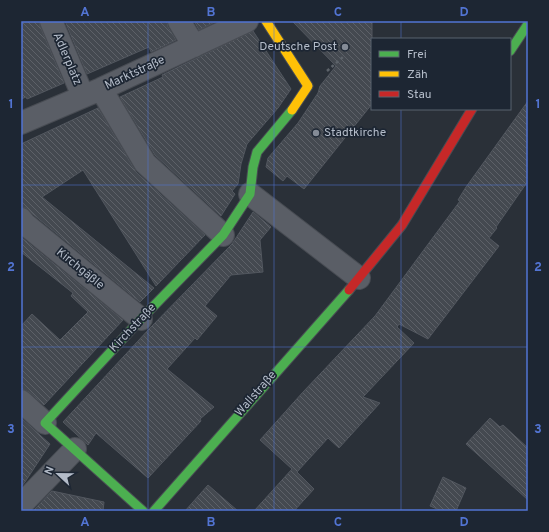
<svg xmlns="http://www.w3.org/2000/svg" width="549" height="532" font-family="Overpass,sans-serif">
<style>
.building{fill:url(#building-back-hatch);stroke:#52575f}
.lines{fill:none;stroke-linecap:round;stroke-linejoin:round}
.street-casing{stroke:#484c53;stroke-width:24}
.fast-casing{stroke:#484c53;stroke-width:11}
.slow-casing{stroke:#484c53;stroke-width:11}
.jam-casing{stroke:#484c53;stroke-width:11}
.path{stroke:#5d636a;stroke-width:2.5;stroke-dasharray:3 3;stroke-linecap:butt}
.street{stroke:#5a5e66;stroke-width:22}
.fast{stroke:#4caf50;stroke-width:9}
.slow{stroke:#ffc107;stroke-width:9}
.jam{stroke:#c62828;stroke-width:9}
.grid{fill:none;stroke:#5274d3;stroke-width:1;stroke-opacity:0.55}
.poi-dot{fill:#848b96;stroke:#1d2633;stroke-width:1.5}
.labels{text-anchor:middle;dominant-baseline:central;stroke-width:3.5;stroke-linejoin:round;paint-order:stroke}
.poi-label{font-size:12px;fill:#b4bcc9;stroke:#1d2633;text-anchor:end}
.street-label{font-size:12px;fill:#b4bcc9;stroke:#1d2633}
.neatline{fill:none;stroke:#5274d3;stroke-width:1.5}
.grid-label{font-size:13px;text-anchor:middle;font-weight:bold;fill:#5274d3}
</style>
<defs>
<pattern id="building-back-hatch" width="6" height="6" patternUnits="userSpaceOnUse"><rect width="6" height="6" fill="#444950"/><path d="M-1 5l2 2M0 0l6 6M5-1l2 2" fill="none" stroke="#5d6168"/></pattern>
</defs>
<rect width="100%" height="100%" fill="#2a3038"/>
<path class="building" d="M21 21H39L40 26 64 83 27 99 26 97 21 99Z
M65 21H167L168 27 176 40 151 52 149 47 87 74Z
M194 21H217L199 30Z
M292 21H372V104L304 189 287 176 283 181 266 167 268 158 298 123 318 93 320 86 336 66Z
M253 31 291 89 278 108 247 144 241 164 238 184 232 191 235 194 221 216 155 155 120 97 163 77 162 75Z
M528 101V181L496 227 497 228 489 238 499 246 428 339 399 324 397 327 414 343 363 397 380 403 339 448 328 438 297 472 314 489 294 511H254L292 469 260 440 303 392 375 316 460 201 458 200 466 187Z
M98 108 136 172 205 235 156 286 83 170 42 197 154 288 140 302 34 215 30 211 26 208 21 207V144Z
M253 212 271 227 260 240 263 272 231 275 205 306 217 316 197 340 195 338 167 369 214 407 200 419 201 421 148 478 96 433 88 445 63 422 150 328 232 244Z
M21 237 123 320 44 405 29 392 21 389V326L32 314 60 340 88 312 71 296 73 293 21 252Z
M21 418 50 444 25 482 21 487Z
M490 418 500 427 503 425 528 448V500L466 444Z
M443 477 466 488 456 511H442L430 506Z
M208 485 238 511H185Z
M52 491 104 502 103 511H33Z"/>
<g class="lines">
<g class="street-casing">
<path id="street" d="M51 21 83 96
M179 21 194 46
M101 89 145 163 223 235
M21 123 101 89 247 21
M250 194 359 278
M21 219 25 224 141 319
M21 401 45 423
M21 505 75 449"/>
</g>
<g class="fast-casing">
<path id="fast" d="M510 51 528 24
M143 511 45 423 141 319 223 235 250 194 253 167 257 152 292 110
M154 511 349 290"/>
</g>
<g class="slow-casing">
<path id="slow" d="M266 21 308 86 292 110"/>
</g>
<g class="jam-casing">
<path id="jam" d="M349 290 402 225 472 109"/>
</g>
<path class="path" d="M327 71 343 57"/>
<use href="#street" class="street"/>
<use href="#fast" class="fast"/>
<use href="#slow" class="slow"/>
<use href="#jam" class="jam"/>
</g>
<path class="grid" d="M148 21V511M274 21V511M401 21V39M401 109V511M21 185H528M21 347H528"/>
<g class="poi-dot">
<circle cx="345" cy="47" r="4"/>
<circle cx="316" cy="133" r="4"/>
</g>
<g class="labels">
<g class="poi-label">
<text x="337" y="47">Deutsche Post</text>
<text x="324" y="133" text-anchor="start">Stadtkirche</text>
</g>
<g class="street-label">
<text transform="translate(67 59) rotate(67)">Adlerplatz</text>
<text transform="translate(135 73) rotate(-25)">Marktstraße</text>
<text transform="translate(80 269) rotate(39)">Kirchgäßle</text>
<text transform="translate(133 328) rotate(-47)">Kirchstraße</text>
<text transform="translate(256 394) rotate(-49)">Wallstraße</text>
</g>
</g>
<rect width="549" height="532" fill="none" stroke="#1d2633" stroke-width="44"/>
<rect x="371" y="38" width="140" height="72" fill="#1d2633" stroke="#59626f"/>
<rect x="379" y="51" width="20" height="6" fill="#4caf50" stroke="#59626f"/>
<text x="407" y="58" font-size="12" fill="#b4bcc9">Frei</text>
<rect x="379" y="71" width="20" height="6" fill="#ffc107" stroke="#59626f"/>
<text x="407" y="78" font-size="12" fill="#b4bcc9">Zäh</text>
<rect x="379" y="91" width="20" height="6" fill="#c62828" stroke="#59626f"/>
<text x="407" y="98" font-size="12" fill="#b4bcc9">Stau</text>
<g transform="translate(58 474) rotate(292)" stroke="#1d2633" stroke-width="3" paint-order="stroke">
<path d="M0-3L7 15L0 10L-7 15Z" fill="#b4bcc9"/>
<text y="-6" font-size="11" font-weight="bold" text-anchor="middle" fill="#b4bcc9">N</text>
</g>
<rect x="22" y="22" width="505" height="488" class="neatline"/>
<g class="grid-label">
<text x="85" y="16">A</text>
<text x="211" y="16">B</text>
<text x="338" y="16">C</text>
<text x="464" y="16">D</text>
<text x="11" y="108">1</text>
<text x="538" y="108">1</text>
<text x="11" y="271">2</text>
<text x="538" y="271">2</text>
<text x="11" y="433">3</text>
<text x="538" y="433">3</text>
<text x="85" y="526">A</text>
<text x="211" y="526">B</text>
<text x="338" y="526">C</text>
<text x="464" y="526">D</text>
</g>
</svg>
